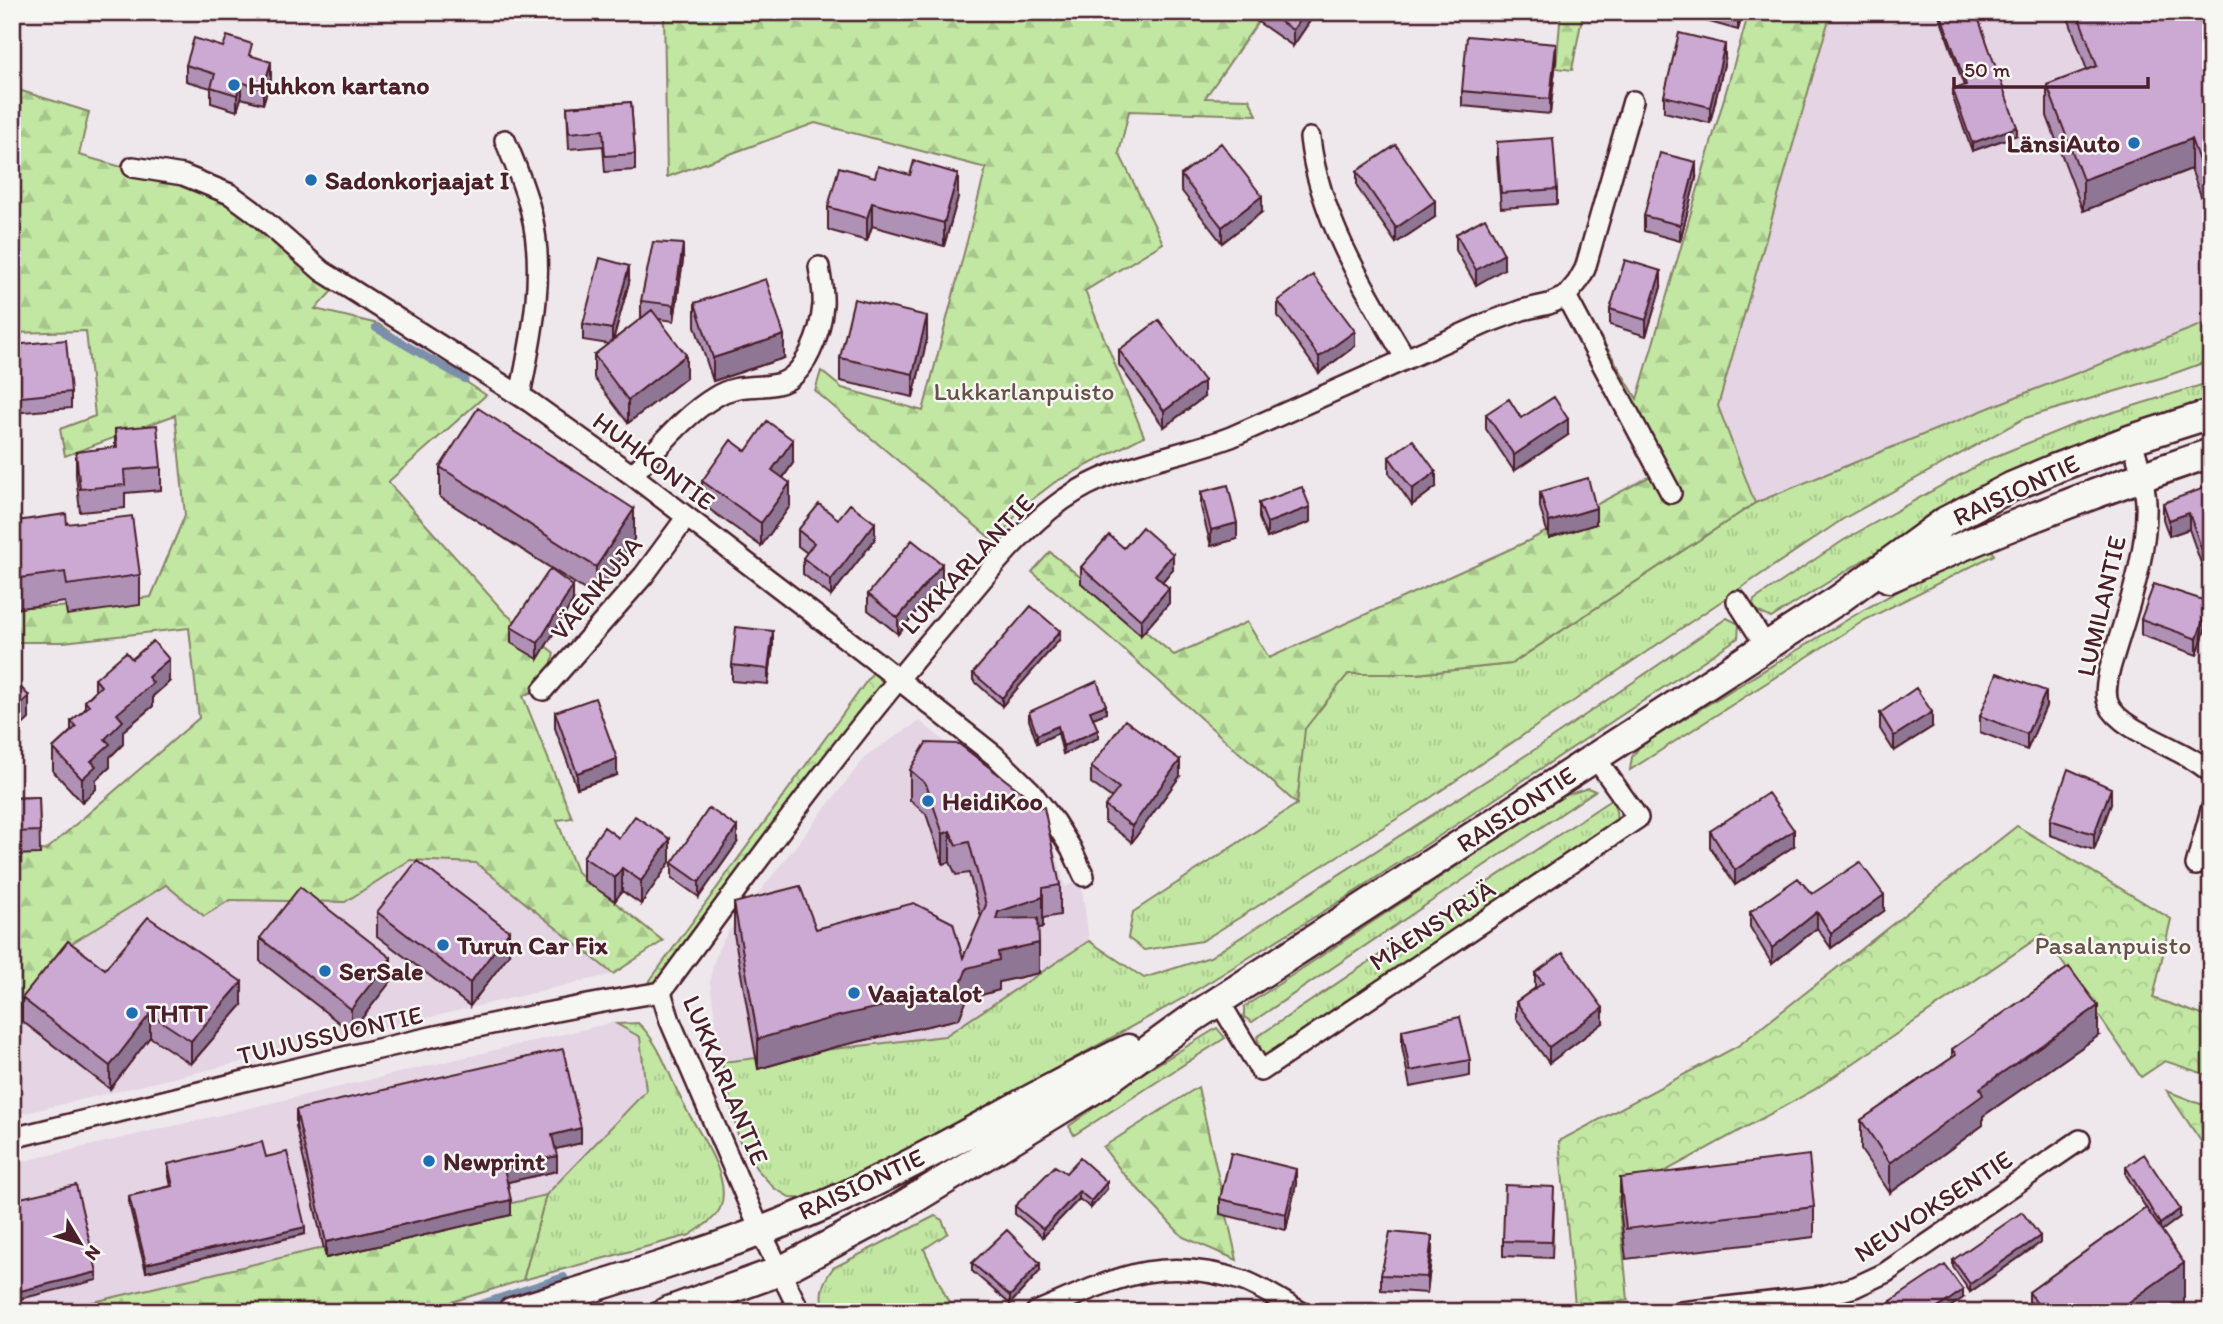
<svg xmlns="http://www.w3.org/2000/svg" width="2223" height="1324" font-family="Itim,sans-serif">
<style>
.built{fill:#e4d4e4}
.grass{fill:url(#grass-tufts);stroke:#868366;stroke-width:2}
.forest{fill:url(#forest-firs);stroke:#868366;stroke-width:2}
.park{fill:url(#park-crowns);stroke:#868366;stroke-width:2}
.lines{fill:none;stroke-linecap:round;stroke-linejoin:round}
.stream{stroke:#7c8eaa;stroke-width:8}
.street-casing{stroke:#4a1f2b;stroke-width:24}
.secondary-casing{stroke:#4a1f2b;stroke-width:33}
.street{stroke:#f6f6f2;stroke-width:19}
.secondary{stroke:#f6f6f2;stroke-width:28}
.wall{fill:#af91b5;stroke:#4a1f2b;stroke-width:2}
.shaded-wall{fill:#8f7694;stroke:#4a1f2b;stroke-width:2}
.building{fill:#cca9d3;stroke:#4a1f2b;stroke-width:2}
.poi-dot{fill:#1f6fb2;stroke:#f6f6f2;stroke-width:2.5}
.labels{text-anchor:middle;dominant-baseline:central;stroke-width:5;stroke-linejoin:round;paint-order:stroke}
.poi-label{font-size:26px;font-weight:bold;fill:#4a1f2b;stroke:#f6f6f2;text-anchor:start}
.park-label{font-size:26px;fill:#685149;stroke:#f6f6f2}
.street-label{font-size:26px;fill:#4a1f2b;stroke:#f6f6f2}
</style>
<defs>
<pattern id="grass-tufts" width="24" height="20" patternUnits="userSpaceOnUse" patternTransform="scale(1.75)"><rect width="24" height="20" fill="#c1e7a2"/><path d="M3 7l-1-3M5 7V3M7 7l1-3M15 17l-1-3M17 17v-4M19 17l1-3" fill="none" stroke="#a7c68c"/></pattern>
<pattern id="forest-firs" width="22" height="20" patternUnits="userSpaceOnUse" patternTransform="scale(1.75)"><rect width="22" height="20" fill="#c1e7a2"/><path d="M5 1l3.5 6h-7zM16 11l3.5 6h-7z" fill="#a7c68c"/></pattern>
<pattern id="park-crowns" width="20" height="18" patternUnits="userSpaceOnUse" patternTransform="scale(1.75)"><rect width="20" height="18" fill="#c1e7a2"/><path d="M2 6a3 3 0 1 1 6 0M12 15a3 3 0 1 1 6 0" fill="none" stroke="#a7c68c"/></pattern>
</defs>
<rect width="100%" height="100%" fill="#eee7ec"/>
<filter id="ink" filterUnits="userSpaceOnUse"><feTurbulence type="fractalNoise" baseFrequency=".0143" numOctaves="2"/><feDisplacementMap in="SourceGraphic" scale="14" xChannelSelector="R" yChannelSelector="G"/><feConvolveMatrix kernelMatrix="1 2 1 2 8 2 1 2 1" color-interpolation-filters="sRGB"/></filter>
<g filter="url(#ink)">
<path class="built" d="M1831 12H2211V321L2023 394 1755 503 1718 406Z
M920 721 1049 828 1065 887 1081 880 1089 941 945 1036 722 1062 710 983 713 965 719 948 728 932 867 755Z
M410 860 476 863 613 974 12 1116V1011L15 1013 72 943 166 885 204 916 230 900 345 902Z
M615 1022 631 1024 641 1034 661 1074 546 1195 51 1312H12V1164Z"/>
<path class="grass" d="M2211 321V360L2164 377 2025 418 1843 519 1427 800 1202 941 1144 950 1128 938 1133 912 1297 804 1305 724 1348 674H1416L1511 664 1755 503 2023 394Z
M2211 382V402L1997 482 1862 561 1771 618 1757 611 1753 605 1754 600 1844 540 1989 459 2075 424Z
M1992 549 1994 555 1865 620 1630 770 1632 757 1641 745 1865 609 1926 576Z
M1727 618 1739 624 1738 638 1347 897 1185 997 885 1163 812 1199 791 1198 774 1188 756 1168 739 1140 722 1062 945 1036 1089 941 1144 978 1210 957 1534 750Z
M1588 788 1595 791 1252 1022 1244 1017V1007L1561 797Z
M1612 799 1616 811 1617 821 1264 1059 1257 1037Z
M638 1023C661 1044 670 1079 685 1107 698 1132 731 1175 721 1206 716 1220 701 1227 690 1235L523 1280 546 1195 646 1091 640 1037 617 1024Z
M1217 1028 1225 1038 1074 1135 1069 1126 1135 1078Z
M935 1216 942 1220 948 1233 924 1249 953 1312H825C818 1295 822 1283 833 1268Z"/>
<path class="forest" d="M664 12H1265L1205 98 1249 99 1257 115 1129 111 1119 153 1163 243 1085 291 1144 436 1055 482 1021 508 996 543 815 391 821 371 842 388 923 411 986 168 815 123 667 177Z
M1561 12H1583L1572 70 1556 68Z
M1749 12H1831L1718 406 1755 503 1511 664 1416 674H1348L1305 729 1297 804 1106 634 1032 572 1050 552 1174 655 1247 622 1269 658 1528 541 1658 472 1570 325 1589 317 1637 399Z
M12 88 89 112 79 155 236 199 333 290 315 309 378 324 486 395 388 482 505 613 554 653 547 685 523 696 572 818 557 820 577 872 663 941 613 974 476 863 410 860 345 902 230 900 204 916 166 885 72 943 15 1013 12 1011V851L46 850 199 718 189 628 63 642H12V607H60L151 597 185 515 175 415 65 456 60 429 95 416 86 331 12 333Z
M1198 1087 1237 1260 1183 1237 1122 1172 1103 1147Z
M546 1195 523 1280 419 1312H51Z"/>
<path class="park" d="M879 664 898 679 661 992 642 995 651 979Z
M2017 826 2171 919 2153 998 2211 1018V1076L2165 1061 2141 1077 2043 934 1814 1090 1618 1197 1628 1300 1575 1305 1559 1141 1738 1046Z
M2167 1091 2211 1108V1156Z"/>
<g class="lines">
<path class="stream" d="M376 328 465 379
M457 1312 564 1277"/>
<g class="street-casing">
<path id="street" d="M1310 138C1319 217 1366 292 1406 359
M505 140C515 164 525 187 531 212 546 272 532 336 520 395
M133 167 183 175 230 194 252 210 322 271 530 402 632 475 879 664 995 756 1030 790 1054 821 1071 848 1084 876
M1566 296 1671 493
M2132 439C2137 460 2145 481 2146 503 2148 560 2124 618 2109 672 2107 683 2104 695 2109 705 2121 732 2187 749 2211 773
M632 475C658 449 683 416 715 397 737 383 754 389 777 384 806 378 821 331 823 305 824 292 821 280 819 267
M1737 601 1766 646
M543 690 644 575 686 518
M2196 865 2211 810
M1219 1001 1261 1071 1638 818 1595 757
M12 1138C228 1086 442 1028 661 992
M800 1312 760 1230 670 1021 661 992C752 868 843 743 943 626 980 583 1016 533 1063 500 1114 464 1175 458 1231 437L1487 323 1522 310 1549 304 1566 296 1577 283 1585 269 1633 101
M1036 1312C1113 1280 1158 1253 1244 1281 1263 1288 1283 1302 1301 1312
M1681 1312 1823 1296 1855 1287 1885 1273 2080 1140"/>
</g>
<g class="secondary-casing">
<path id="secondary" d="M1889 578C1994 531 2102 489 2211 453
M512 1312C617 1280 724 1249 825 1205 929 1159 1026 1098 1128 1049
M666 1312 780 1271 899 1208 1099 1086 1194 1017 1838 600 1946 521 2011 487 2056 468 2132 439 2211 414"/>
</g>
<use href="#street" class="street"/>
<use href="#secondary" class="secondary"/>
</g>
<path class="wall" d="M1255 12H1316L1293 46 1255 20Z
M1688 12H1743L1738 30 1688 16Z
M1938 12H1976L2017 135 1972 151 1953 98V90L1964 86Z
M2066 12H2170L2171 15 2211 12V223L2191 169 2083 211 2047 116V85L2087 70Z
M252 56 271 78 263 104 241 98 237 111 211 103V88L186 81V65Z
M1556 60 1550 114 1462 106V91Z
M1725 60 1710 123 1664 112V96Z
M631 102 635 154V170L605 172 603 146 569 149 567 107Z
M1497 142 1557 189V204L1501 208 1497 158Z
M1357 171 1435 217 1396 243 1357 187Z
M1181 175 1262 212 1222 243 1181 190Z
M875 177 958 197 944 246 872 226 867 241 828 230V207Z
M1696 178 1680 241 1644 231V216Z
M1456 234 1504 269 1476 285 1456 250Z
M683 260 674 321 659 319 686 378 628 423 594 378V355L609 344 583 340V324L629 282 613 340 644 317H641V301Z
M1661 287 1646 336 1610 325V309Z
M1278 301 1355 346 1319 373 1278 316Z
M695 303 784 358 713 381 695 326Z
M927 339 913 397 840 381V358Z
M12 345 71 392V408L12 413Z
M1119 350 1204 397 1164 427 1119 365Z
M1486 414 1521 418 1568 435 1514 471 1486 429Z
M115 429 161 467V490L125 493V508L80 512 76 475V452L115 448Z
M746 451 793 463 783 478 790 506 761 546 702 504V481Z
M1389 457 1436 487 1412 505 1389 473Z
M440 467 634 539 596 597 440 497Z
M1201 492 1237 539 1211 546 1201 507Z
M1540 492 1596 524 1549 538 1540 507Z
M2211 497V563L2202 566 2189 529 2169 536 2163 519V503Z
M1259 503 1310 522 1267 538 1259 518Z
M12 507 16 521 67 524 140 575V605L67 615 65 602 12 609Z
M838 519 875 539 831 596 803 574V558L807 553 798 546V530Z
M1124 548 1173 569 1162 582 1169 603 1141 635 1081 583V567Z
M942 580 898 634 868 610V594Z
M573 601 538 659 511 643V627Z
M2209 618 2197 655 2141 635V619Z
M1060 639 1002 706 973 680V673Z
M773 646 768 684 732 681V665Z
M95 679 169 682 153 696V706L123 731V744L110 757V767L96 780V789L82 802 53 771V748L71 731V721L85 710V701L95 691Z
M2046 706 2027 750 1980 732V716Z
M555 712 617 775 577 788 555 728Z
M1029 712 1106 713 1093 718 1098 738 1063 754 1058 733 1037 743 1029 720Z
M1880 713 1932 727 1894 751 1880 729Z
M1091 767 1180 776 1132 842 1105 822V806L1112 798 1091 783Z
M910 770 1034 808 1060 885V915L1043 918V927L1038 928 1039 973 999 982V990L967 999 959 1019 835 1047 758 1069 734 934V903L816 929 963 958 981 917 969 873 956 875 950 862 943 864 926 814 910 800Z
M39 797 40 854 12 855V798Z
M2111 804 2094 850 2050 835V820Z
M1710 831 1794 846 1735 885 1710 847Z
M619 838 670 862 641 904 622 891 615 901 583 880V857Z
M737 843 699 897 672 878V863Z
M1812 894 1884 911 1831 948 1817 928 1772 964 1750 927V912Z
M377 912 509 954 470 1006 377 936Z
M260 938 391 981 351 1032 260 961Z
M2211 962V995L2206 993V977Z
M105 969 242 1005 191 1064 150 1037 110 1089 22 1021V998Z
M1535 973 1603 1023 1549 1063 1516 1018V1002L1535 988Z
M1402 1030 1470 1060V1076L1410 1087 1402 1046Z
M2098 1036 1983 1116V1125L1890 1193 1861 1150V1120L1952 1058V1049Z
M296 1110 581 1143 555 1149 557 1171 508 1182 511 1215 326 1258 296 1126Z
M266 1157 305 1234 146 1272 129 1204V1196L171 1186 168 1172V1164Z
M2126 1167 2180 1217 2161 1231 2184 1306 2176 1312H2029V1292L2146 1208 2126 1175Z
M1066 1173 1107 1189 1091 1208 1079 1199 1043 1237 1015 1214V1206Z
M1620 1178 1814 1207V1237L1626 1259 1620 1208Z
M1296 1184 1286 1230 1220 1214V1199Z
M2211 1200V1267L2204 1265V1222Z
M1554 1202 1552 1258 1503 1256V1241Z
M2040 1243 1970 1292 1953 1267V1260Z
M1432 1251 1427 1293 1381 1290V1275Z
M972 1263 1040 1271 1010 1304 972 1271Z
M1963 1298 1943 1312H1893L1891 1309V1301Z"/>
<path class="shaded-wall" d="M1305 12H1316L1293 46V30Z
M1739 12H1743L1738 30V15Z
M1556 44V60L1550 114V99Z
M1725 44V60L1710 123V107Z
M271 62V78L263 104V89Z
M241 82V98L237 111V95Z
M2017 127V135L1972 151V143Z
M2191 139V169L2083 211V180Z
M1696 162V178L1680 241V225Z
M958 174V197L944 246V223Z
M1262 196V212L1222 243V227Z
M1435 201V217L1396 243V228Z
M872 203V226L867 241V218Z
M683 244V260L674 321V305Z
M1504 254V269L1476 285V270Z
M629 266V282L612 344V329Z
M1661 271V287L1646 336V320Z
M927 316V339L913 397V374Z
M1355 331V346L1319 373V357Z
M784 335V358L713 381V358Z
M686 355V378L628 423V400Z
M1204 381V397L1164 427V411Z
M1568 419V435L1514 471V455Z
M793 440V463L772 493V470Z
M1436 472V487L1412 505V489Z
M790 483V506L761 546V523Z
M1310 507V522L1267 538V523Z
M1596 508V524L1549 538V522Z
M634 509V539L596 597V567Z
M2189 513V529L2169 536V520Z
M875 523V539L831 596V580Z
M1237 523V539L1211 546V530Z
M2211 548V563L2202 566V550Z
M1173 554V569L1155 590V575Z
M942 564V580L898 634V618Z
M573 586V601L538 659V643Z
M1169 588V603L1141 635V620Z
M2209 602V618L2197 655V639Z
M773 631V646L768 684V669Z
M1060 631V639L1002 706V698Z
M169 659V682L153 696V706L123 731V744L110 757V767L96 780V789L82 802V779L105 739 117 714 148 677Z
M2046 691V706L2027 750V734Z
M29 696V719L12 735V712Z
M1106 705V713L1090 719V711Z
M1932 712V727L1894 751V736Z
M1058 726V733L1037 743V735Z
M1098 730V738L1063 754V746Z
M617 759V775L577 788V773Z
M1180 760V776L1132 842V826Z
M2111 788V804L2094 850V834Z
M737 827V843L699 897V882Z
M1794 830V846L1735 885V870Z
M950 831V862L943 864V834Z
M670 839V862L641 904V881Z
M622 868V891L615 901V878Z
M1043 888V927L998 942 996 919 998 912Z
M1884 895V911L1831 948V933Z
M1817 912V928L1772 964V948Z
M509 931V954L470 1006V983Z
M1039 943V973L999 982V990L967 999 959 1019 835 1047 758 1069V1039L967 968 998 952Z
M391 958V981L351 1032V1009Z
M242 982V1005L191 1064V1041Z
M2098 1006V1036L1983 1116V1125L1890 1193V1163L1980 1088Z
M1603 1008V1023L1549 1063V1047Z
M150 1014V1037L110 1089V1066Z
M581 1128V1143L552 1150V1135Z
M557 1156V1171L504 1183V1168Z
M1296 1169V1184L1286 1230V1214Z
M1107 1182V1189L1091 1208V1201Z
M1079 1191V1199L1043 1237V1229Z
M511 1200V1215L326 1258V1242Z
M2180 1209V1217L2160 1232V1224Z
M305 1227V1234L146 1272V1264Z
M1432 1236V1251L1427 1293V1277Z
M2040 1236V1243L1970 1292V1284Z
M1040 1263V1271L1010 1304V1296Z
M2184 1263V1306L2176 1312H2115Z
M97 1272V1280L12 1301V1293Z
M1963 1290V1298L1943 1312H1932Z"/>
<path class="building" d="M1266 12H1305L1293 30Z
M1940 12H1976L2017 127 1972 143 1953 90 1966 85Z
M2077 12H2170L2171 15 2179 12H2211V193L2191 139 2083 180 2047 85 2097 66Z
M1679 33 1725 44 1710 107 1664 96Z
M227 36 252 44 249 55 271 62 263 89 241 82 237 95 211 87 215 74 186 65 194 38 223 47Z
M1467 36 1556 44 1550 99 1462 91Z
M631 102 635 154 605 156 603 130 569 133 567 107Z
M1553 138 1557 189 1501 193 1497 142Z
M1221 143 1262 196 1222 227 1181 175Z
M1396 145 1435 201 1396 228 1357 171Z
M1660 153 1696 162 1680 225 1644 216Z
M914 161 958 174 944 223 872 203 867 218 828 207 839 167 875 177 878 166 910 175Z
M1485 218 1504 254 1476 270 1456 234Z
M653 242 683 244 674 305 641 301Z
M600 258 629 266 612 329 583 324Z
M1625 260 1661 271 1646 320 1610 309Z
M1313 275 1355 331 1319 357 1278 301Z
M766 279 784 335 713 358 695 303Z
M854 299 927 316 913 374 840 358Z
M652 310 686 355 628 400 594 355Z
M1159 320 1204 381 1164 411 1119 350Z
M66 340 71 392 12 398V345Z
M1554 397 1568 419 1514 455 1486 414 1509 399 1521 418Z
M478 408 634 509 596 567 440 467Z
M767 421 793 440 772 470 790 483 761 523 702 481 731 440 746 451Z
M157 425 161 467 124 470 125 485 80 489 76 452 117 447 115 429Z
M1413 440 1436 472 1412 489 1389 457Z
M1588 478 1596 508 1549 522 1540 492Z
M1228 485 1237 523 1211 530 1201 492Z
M1302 487 1310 507 1267 523 1259 503Z
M2207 487 2211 497V548L2202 550 2189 513 2169 520 2163 503Z
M819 504 838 519 850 504 875 523 831 580 803 558 814 543 798 530Z
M14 506 16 521 66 514 67 524 132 516 140 575 67 585 65 572 12 579V507Z
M1142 527 1173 554 1155 575 1169 588 1141 620 1081 567 1109 535 1124 548Z
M912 540 942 564 898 618 868 594Z
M550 569 573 586 538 643 511 627Z
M2154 584 2209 602 2197 639 2141 619Z
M1031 606 1060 631 1002 698 973 673Z
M736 627 773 631 768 669 732 665Z
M153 641 169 659 148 677 153 683 117 714 123 721 105 739 110 744 91 761 96 766 82 779 53 748 76 727 71 721 89 706 85 701 101 686 95 679 126 652 132 659Z
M1997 673 2046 691 2027 734 1980 716Z
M12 678 29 696 12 712Z
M1097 681 1106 705 1090 711 1098 730 1063 746 1058 726 1037 735 1029 712Z
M1916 688 1932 712 1894 736 1880 713Z
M595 698 617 759 577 773 555 712Z
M1125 720 1180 760 1132 826 1105 806 1119 788 1091 767Z
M926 743 959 744 1032 800 1034 808 1044 807 1060 885 1043 888V897L998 912 996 919 1038 918 1039 943 998 952 999 960 967 968 959 989 835 1017 758 1039 734 903 800 886 816 929 914 903 953 923 963 958 986 905 969 842 956 845 950 831 943 834 926 784 910 770Z
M2068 769 2111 788 2094 834 2050 820Z
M1768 793 1794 830 1735 870 1710 831Z
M39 797 40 831 12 832V798Z
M709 808 737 827 699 882 672 863Z
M635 816 670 839 641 881 622 868 615 878 583 857 604 827 619 838Z
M417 861 509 931 470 983 377 912Z
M1860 862 1884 895 1831 933 1817 912 1772 948 1750 912 1798 878 1812 894Z
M300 887 391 958 351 1009 260 938Z
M148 917 242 982 191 1041 150 1014 110 1066 22 998 68 941 105 969Z
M1563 953 1603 1008 1549 1047 1516 1002 1543 983 1535 973Z
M2211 962V979L2206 977Z
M2069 967 2098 1006 1980 1088 1983 1095 1890 1163 1861 1120 1956 1055 1952 1049Z
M1460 1017 1470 1060 1410 1071 1402 1030Z
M563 1049 581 1128 552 1135 557 1156 504 1168 511 1200 326 1242 296 1110Z
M262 1142 266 1157 287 1152 305 1227 146 1264 129 1196 173 1186 168 1164Z
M1231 1153 1296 1169 1286 1214 1220 1199Z
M2144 1154 2180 1209 2160 1224 2126 1167Z
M1809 1155 1814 1207 1626 1229 1620 1178Z
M1080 1158 1107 1182 1091 1201 1079 1191 1043 1229 1015 1206 1055 1166 1066 1173Z
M76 1185 97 1272 12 1293V1200Z
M1505 1185 1554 1187 1552 1242 1503 1241Z
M2211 1200V1224L2204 1222Z
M2146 1208 2184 1263 2115 1312H2043L2029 1292Z
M2022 1212 2040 1236 1970 1284 1953 1260Z
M1007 1230 1040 1263 1010 1296 972 1263Z
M1390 1232 1432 1236 1427 1277 1381 1275Z
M1945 1265 1963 1290 1932 1312H1899L1891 1301Z
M1146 1305 1149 1312H1130Z"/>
</g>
<g class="poi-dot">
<circle cx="234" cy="85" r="7"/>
<circle cx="2134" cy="143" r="7"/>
<circle cx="311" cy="180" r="7"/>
<circle cx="928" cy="801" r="7"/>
<circle cx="443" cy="945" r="7"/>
<circle cx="325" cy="971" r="7"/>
<circle cx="854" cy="993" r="7"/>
<circle cx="132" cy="1013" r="7"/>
<circle cx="429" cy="1161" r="7"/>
</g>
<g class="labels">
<g class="poi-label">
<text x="248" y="85">Huhkon kartano</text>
<text x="2120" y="143" text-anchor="end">LänsiAuto</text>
<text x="325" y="180">Sadonkorjaajat I</text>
<text x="942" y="801">HeidiKoo</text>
<text x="457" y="945">Turun Car Fix</text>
<text x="339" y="971">SerSale</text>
<text x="868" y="993">Vaajatalot</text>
<text x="146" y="1013">THTT</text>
<text x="443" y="1161">Newprint</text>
</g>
<g class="park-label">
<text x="1024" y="391">Lukkarlanpuisto</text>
<text x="2113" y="945">Pasalanpuisto</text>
</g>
<g class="street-label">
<text transform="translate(654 461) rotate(37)">HUHKONTIE</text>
<text transform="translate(2016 490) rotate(-25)">RAISIONTIE</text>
<text transform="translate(967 564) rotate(-47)">LUKKARLANTIE</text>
<text transform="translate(596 588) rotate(-50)">VÄENKUJA</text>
<text transform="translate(2101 606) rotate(-77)">LUMILANTIE</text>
<text transform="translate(1516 809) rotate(-33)">RAISIONTIE</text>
<text transform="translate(1432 925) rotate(-33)">MÄENSYRJÄ</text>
<text transform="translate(330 1035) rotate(-13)">TUIJUSSUONTIE</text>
<text transform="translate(726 1080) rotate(67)">LUKKARLANTIE</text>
<text transform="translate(861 1184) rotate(-25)">RAISIONTIE</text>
<text transform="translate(1933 1206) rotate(-33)">NEUVOKSENTIE</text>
</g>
</g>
<rect width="2223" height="1324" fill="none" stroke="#f6f6f2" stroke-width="42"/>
<rect x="21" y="21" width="2181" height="1282" fill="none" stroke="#4a1f2b" stroke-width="2.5" filter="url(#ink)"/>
<g transform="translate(80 1243) rotate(128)" stroke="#f6f6f2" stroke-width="5" paint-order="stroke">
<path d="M0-5L12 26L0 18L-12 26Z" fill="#4a1f2b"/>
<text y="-10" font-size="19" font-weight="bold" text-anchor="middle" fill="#4a1f2b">N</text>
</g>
<path d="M1954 77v10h194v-10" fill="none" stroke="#4a1f2b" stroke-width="3.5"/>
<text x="1964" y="77" font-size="21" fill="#4a1f2b" stroke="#f6f6f2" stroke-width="5" paint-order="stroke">50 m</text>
</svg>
